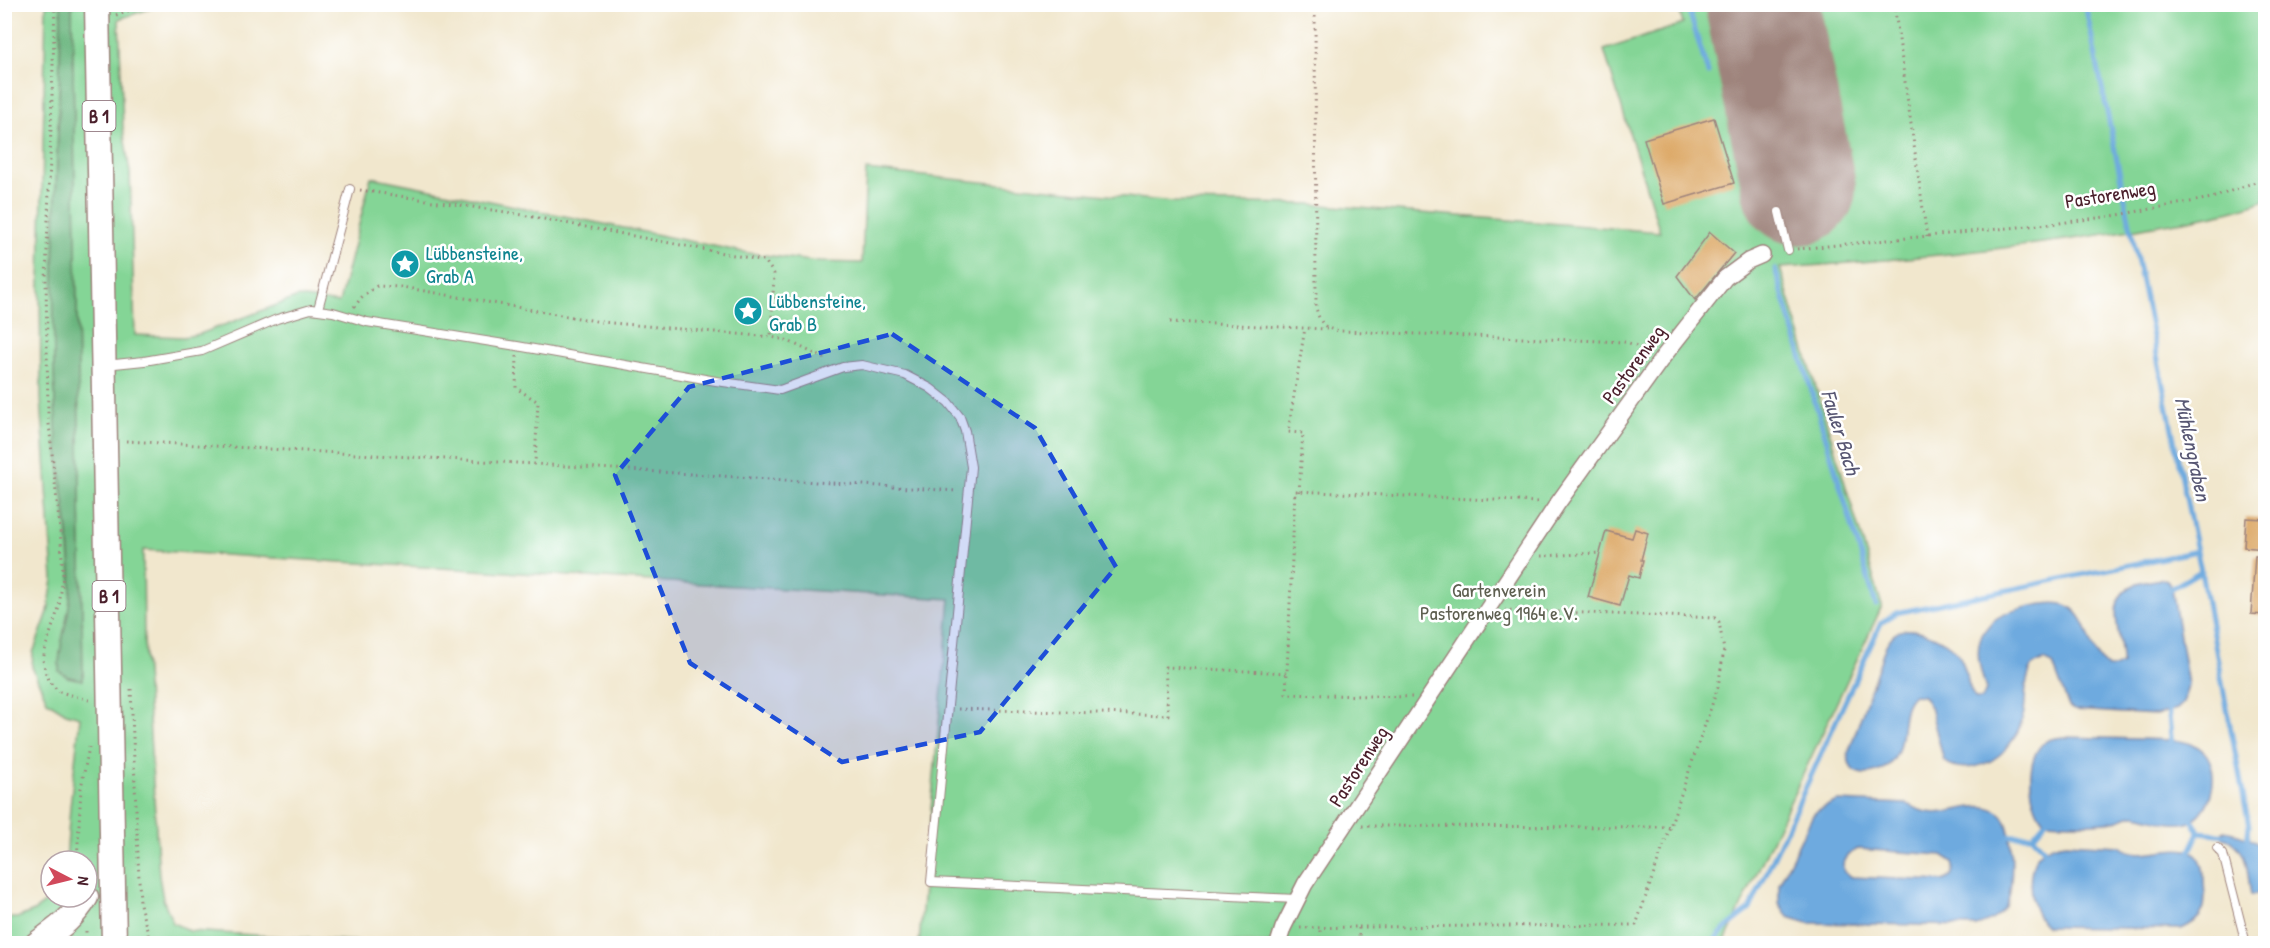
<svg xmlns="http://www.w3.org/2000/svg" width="2270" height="948" font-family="'Patrick Hand',sans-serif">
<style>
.green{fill:#84d596;stroke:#677a60;stroke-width:1.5}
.forest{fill:#6bb67f;stroke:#5a6a55;stroke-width:1.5}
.water{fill:#6eaadf;stroke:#5c6485;stroke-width:1.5;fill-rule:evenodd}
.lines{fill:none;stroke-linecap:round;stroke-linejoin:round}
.stream{stroke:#6eaadf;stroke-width:5}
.runway{stroke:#9e837c;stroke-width:114}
.building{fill:#dba662}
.lane-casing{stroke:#9e837c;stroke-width:10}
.street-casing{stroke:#9e837c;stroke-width:18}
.primary-casing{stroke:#9e837c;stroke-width:27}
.path{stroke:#9e837c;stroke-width:3;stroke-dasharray:1.5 4.5;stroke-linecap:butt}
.lane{stroke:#fff;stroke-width:8}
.street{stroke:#fff;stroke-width:15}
.primary{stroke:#fff;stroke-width:24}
.marked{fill:#1d4ed8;fill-opacity:0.2;stroke:#1d4ed8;stroke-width:4.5;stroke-dasharray:12 8;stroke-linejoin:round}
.labels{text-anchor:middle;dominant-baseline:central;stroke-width:5;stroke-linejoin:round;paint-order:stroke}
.shield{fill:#fff;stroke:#80626b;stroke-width:1.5}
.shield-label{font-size:18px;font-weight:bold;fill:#4a1f2b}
.street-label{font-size:20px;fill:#4a1f2b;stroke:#fff}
.culture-label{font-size:20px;fill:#0d838f;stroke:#fff;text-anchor:start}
.park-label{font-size:20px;fill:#5e5f50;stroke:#fff}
.water-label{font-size:21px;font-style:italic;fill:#585773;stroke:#fff}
</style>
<rect width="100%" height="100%" fill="#fff"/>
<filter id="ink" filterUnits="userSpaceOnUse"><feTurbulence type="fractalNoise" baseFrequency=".0167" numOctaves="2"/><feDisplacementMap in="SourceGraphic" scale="12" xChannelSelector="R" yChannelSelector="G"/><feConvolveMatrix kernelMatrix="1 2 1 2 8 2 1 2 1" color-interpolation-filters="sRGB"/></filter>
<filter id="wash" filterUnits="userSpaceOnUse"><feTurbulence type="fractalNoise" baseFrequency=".008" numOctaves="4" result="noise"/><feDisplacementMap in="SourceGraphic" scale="24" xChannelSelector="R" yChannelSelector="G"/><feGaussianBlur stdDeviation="1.35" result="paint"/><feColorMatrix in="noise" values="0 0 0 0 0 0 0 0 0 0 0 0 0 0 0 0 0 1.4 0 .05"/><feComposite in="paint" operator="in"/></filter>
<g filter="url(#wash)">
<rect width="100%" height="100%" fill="#f1e7cd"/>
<path class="green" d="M46 5H61C59 144 49 283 56 423 58 478 71 531 71 586 71 616 58 640 59 671L68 677 83 680 72 5H161L119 19 123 128 130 173 135 335 183 337 200 334 298 297 339 303 371 177 748 253 819 262 862 263 866 170 1173 202 1309 204 1660 232 1604 50 1683 24 1678 5H2265V200C2225 216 2180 221 2137 229 2019 249 1900 260 1780 268L1882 606 1724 943H919L950 599 143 550 144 640 159 876 163 899 173 923 190 931 381 943 5 944V918H17L34 911 53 897H87V861H66L70 807 80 717 66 713 47 701 32 667 33 653 48 612 53 579 41 398 40 284Z"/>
<path class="forest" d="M72 4 83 680 68 677 59 671C58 641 71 616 71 586 72 531 58 478 56 423 49 283 60 144 61 5Z"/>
<path class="water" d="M2160 579 2167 581 2172 588 2188 685 2183 703 2177 709 2156 715 2074 710 2069 707 2053 664 2044 660C2038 662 2032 665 2030 671 2024 683 2026 699 2024 712 2019 738 2001 762 1974 767 1962 769 1953 768 1944 761L1930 707 1923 696 1914 695C1893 712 1914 758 1877 772 1871 774 1865 775 1859 773 1849 770 1849 762 1848 754L1886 645C1890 638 1895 631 1904 630 1922 628 1953 642 1961 659 1968 672 1966 687 1976 699H1982L1986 690C1982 675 1975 655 1980 640 1982 632 1988 626 1993 621 2006 610 2053 598 2068 606 2086 615 2087 637 2096 653 2099 658 2103 663 2107 668H2114L2122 664C2124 639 2102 602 2132 586 2140 582 2151 581 2160 579Z
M2064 737 2175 740C2184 742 2194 743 2201 749 2223 766 2213 815 2187 822 2171 827 2152 817 2136 815 2128 814 2123 820 2114 821 2096 824 2064 823 2045 822 2028 806 2024 756 2045 742 2050 738 2058 738 2064 737Z
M1837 801 1907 804C1914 806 1917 810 1923 811 1948 819 1977 796 2000 813 2015 824 2014 891 2006 906 2000 917 1987 923 1976 926L1808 923 1788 917 1779 903V884L1813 815 1818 810ZM1858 849 1942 855 1953 862C1953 872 1953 878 1943 881L1852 877 1844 872C1840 859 1848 854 1858 849Z
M2223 831C2240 833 2254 838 2265 851V892L2251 895C2247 874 2249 844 2223 838Z
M2066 843 2120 846C2145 869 2204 822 2204 879 2204 888 2206 899 2204 907 2201 919 2191 925 2181 929L2047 927C2029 914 2024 869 2040 853 2048 846 2056 844 2066 843Z"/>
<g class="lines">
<path class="stream" d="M1687 4 1708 73
M2085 4 2201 571 2249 826 2247 843
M1775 269 1876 605
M2167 593 2172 588 2201 571
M2168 705 2172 747
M2189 814 2199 832 2228 835
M2010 836H2033
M2033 836 2045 822
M2033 836 2044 850
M2190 851 2199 832
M2262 885 2266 898
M1711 944 1727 927 1750 909 1881 623 1896 613 2197 551
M2260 944 2266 934"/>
<path class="runway" d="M1762 4 1799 188"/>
</g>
<g id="blocks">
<path class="building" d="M1714 118 1734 183 1664 204 1644 139Z
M1710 232 1734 253 1695 300 1677 276Z
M2246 518 2265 519V549L2244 547Z
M1635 529 1648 533 1641 560H1643L1639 578 1629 575 1620 606 1588 597 1606 531 1632 538Z
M2255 556H2265V615L2251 614Z"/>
</g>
</g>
<g filter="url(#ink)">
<use href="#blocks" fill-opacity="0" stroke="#9e837c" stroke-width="1.5"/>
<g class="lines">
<g class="lane-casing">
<path id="lane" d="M1779 212 1788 250
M318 309 350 189
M105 365 144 361 202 351 277 319 311 309 333 312 367 322 517 346 716 381 780 390 843 367 862 365 905 375 930 388 948 402 960 417 965 431 971 467 931 882 1297 899
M2217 848 2223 854 2246 944"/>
</g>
<g class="street-casing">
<path id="street" d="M1278 944 1283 928 1305 884 1558 503 1663 357 1725 278 1748 261 1762 255"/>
</g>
<g class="primary-casing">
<path id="primary" d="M97 4 114 944
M37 944C57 929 73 919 86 897"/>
</g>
<path class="path" d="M55 4 46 280 48 414 61 541 63 576 59 607 46 646 43 660 46 674 52 685 60 692 89 700
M1315 4 1316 308C1320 323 1324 329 1340 331L1626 342 1651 351
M1894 4 1927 237
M116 15 148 4
M360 190 512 213 765 261 774 274 771 337
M1797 249 2059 223 2112 216 2212 198 2266 178
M354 307 362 297 377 286 402 287 601 322 771 337 786 340 828 360
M1170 322 1327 329
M517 356 516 388 538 402 535 463
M126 441 535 464 957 491
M1299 492 1303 433 1288 432 1305 328
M1541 556 1600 553
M131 689 140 903C142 917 149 930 149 944
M1412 697 1286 694 1295 491 1539 502
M958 709 1168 715 1165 667 1287 673
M1362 826 1669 827
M77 861 81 788 89 747
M1359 927 1636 925 1718 687 1724 650 1719 622 1715 618 1694 617 1505 610
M1300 928 1359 927V944
M86 931V944
M1320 944V928"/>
<use href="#lane" class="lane"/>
<use href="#street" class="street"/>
<use href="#primary" class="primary"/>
</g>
</g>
<path class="marked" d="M892 334 1035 428 1116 567 980 732 842 762 690 663 615 475 689 387Z"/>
<defs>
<g id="sight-disc" transform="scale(1.5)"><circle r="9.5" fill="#0f9aa8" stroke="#fff"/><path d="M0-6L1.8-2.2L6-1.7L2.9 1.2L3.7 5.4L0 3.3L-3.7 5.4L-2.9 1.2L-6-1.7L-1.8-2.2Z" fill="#fff"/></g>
</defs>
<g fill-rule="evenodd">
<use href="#sight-disc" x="405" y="264"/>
<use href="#sight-disc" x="748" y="311"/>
</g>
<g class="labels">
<g class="shield">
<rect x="82.5" y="101" width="33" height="30" rx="4.5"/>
<rect x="92.5" y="581" width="33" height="30" rx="4.5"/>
</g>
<g class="shield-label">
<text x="99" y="116">B 1</text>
<text x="109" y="596">B 1</text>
</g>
<g class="street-label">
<text transform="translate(2110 194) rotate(-9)">Pastorenweg</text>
<text transform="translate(1633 364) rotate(-54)">Pastorenweg</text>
<text transform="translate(1358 766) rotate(-57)">Pastorenweg</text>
</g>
<g class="culture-label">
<text x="426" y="252">Lübbensteine,<tspan x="426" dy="23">Grab A</tspan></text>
<text x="769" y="300">Lübbensteine,<tspan x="769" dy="23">Grab B</tspan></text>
</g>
<g class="park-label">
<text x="1499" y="589">Gartenverein<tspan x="1499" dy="23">Pastorenweg 1964 e.V.</tspan></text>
</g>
<g class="water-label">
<text transform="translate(1841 432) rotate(73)">Fauler Bach</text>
<text transform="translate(2193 449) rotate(78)">Mühlengraben</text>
</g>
</g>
<rect width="2270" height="948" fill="none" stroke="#fff" stroke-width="24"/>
<g transform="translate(69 879) rotate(97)"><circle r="28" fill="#ffffff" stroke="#b7a5aa" stroke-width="1.5"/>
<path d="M0-4.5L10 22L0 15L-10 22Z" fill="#d1495b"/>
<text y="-9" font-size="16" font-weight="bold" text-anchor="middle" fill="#4a1f2b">N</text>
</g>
</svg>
